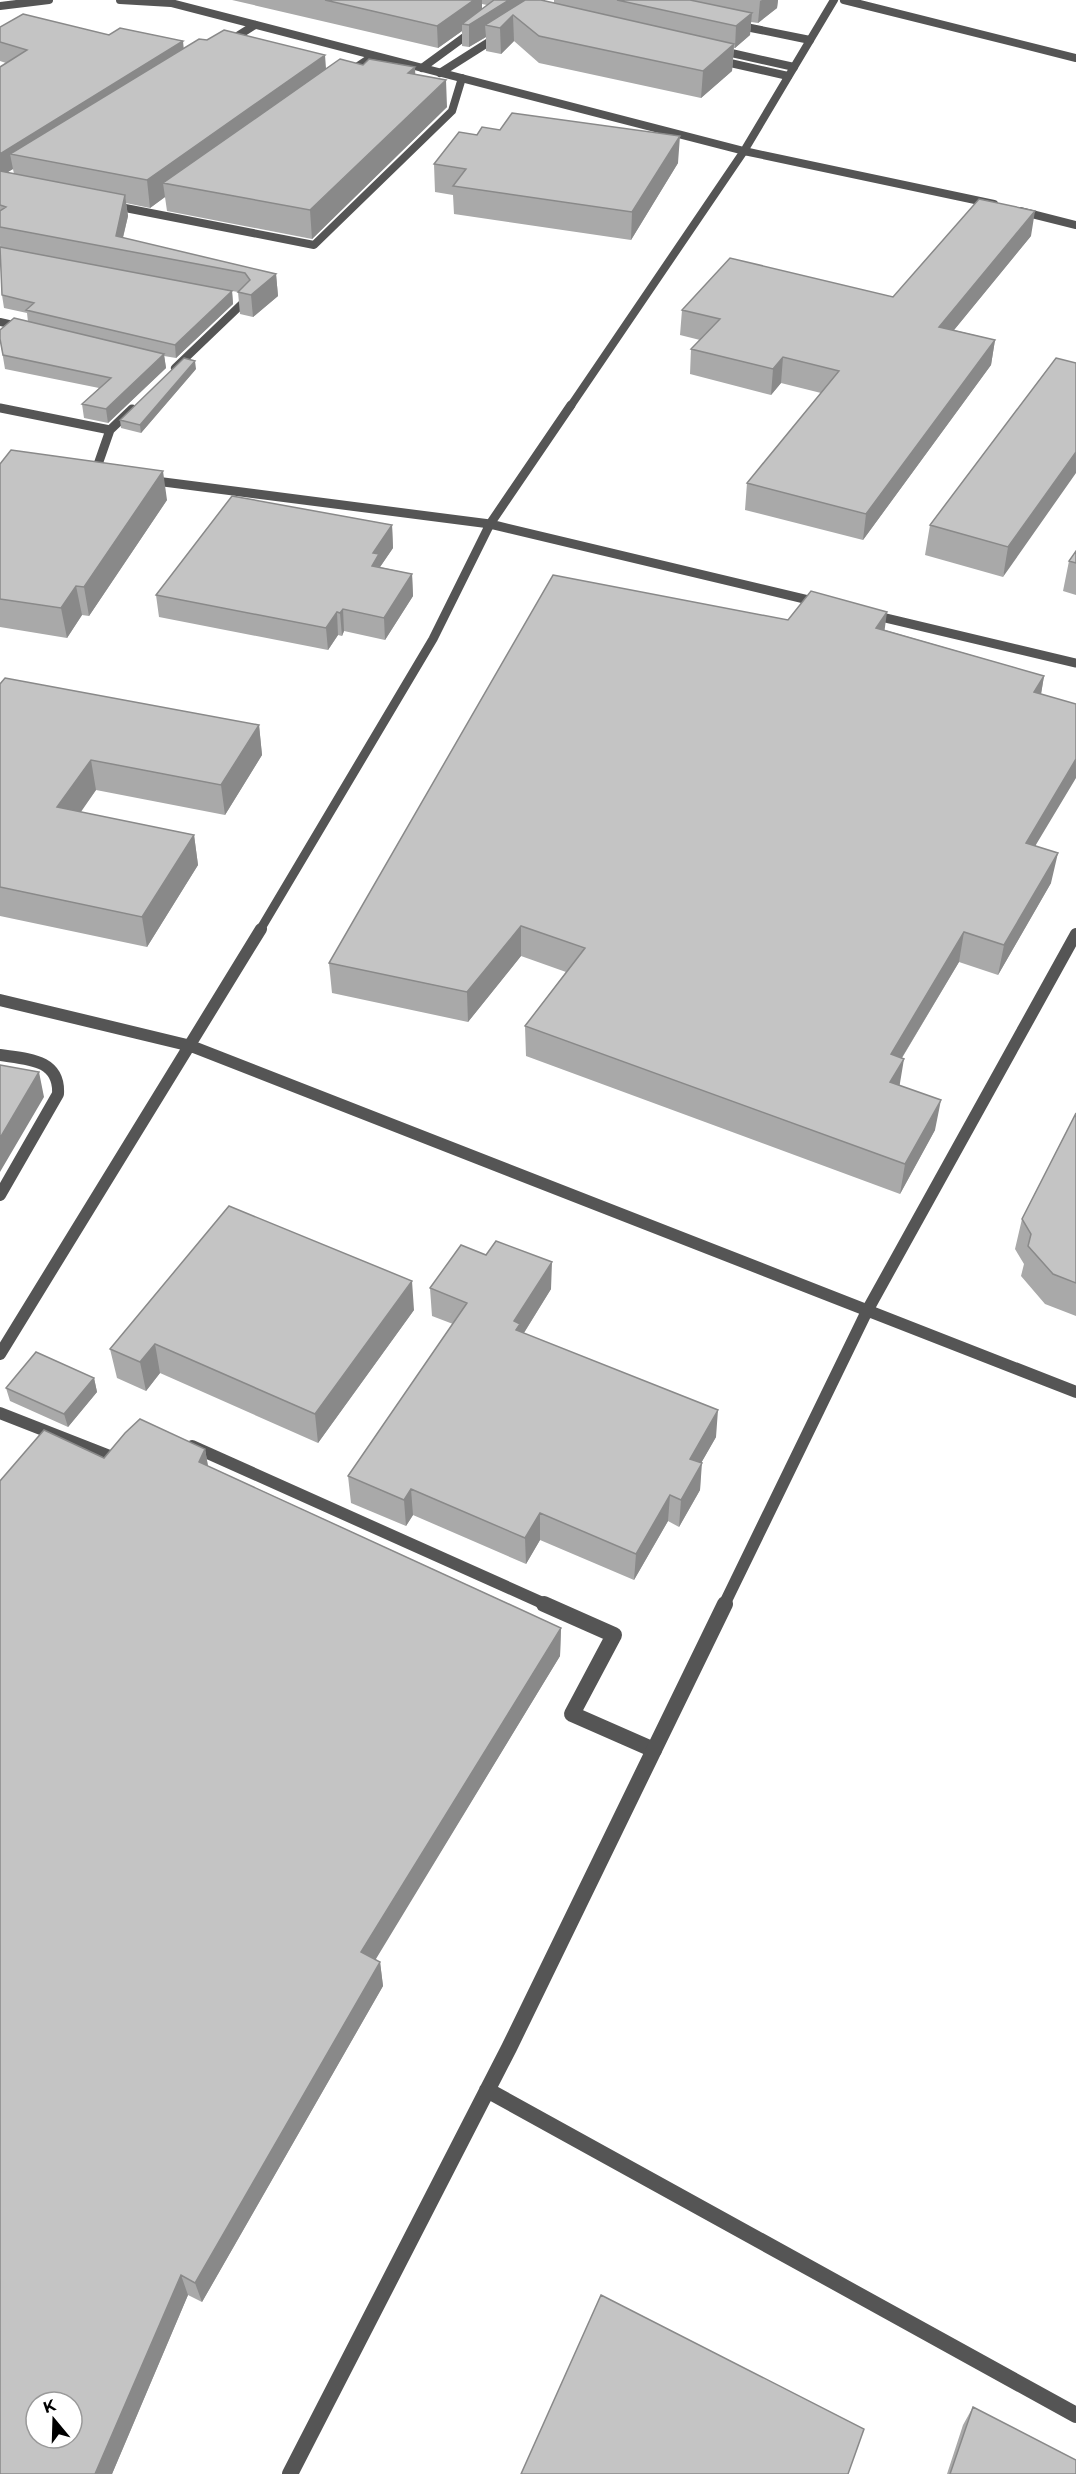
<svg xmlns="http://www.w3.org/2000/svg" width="1076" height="2474" font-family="Montserrat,sans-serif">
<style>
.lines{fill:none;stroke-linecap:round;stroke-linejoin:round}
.lane-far3{stroke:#555;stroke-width:8}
.lane-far2{stroke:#555;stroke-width:9}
.lane-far1{stroke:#555;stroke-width:12}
.lane{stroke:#555;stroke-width:16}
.street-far3{stroke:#555;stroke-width:8}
.street-far2{stroke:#555;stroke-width:9}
.street-far1{stroke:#555;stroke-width:12}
.street{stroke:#555;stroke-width:16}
.wall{fill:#a9a9a9;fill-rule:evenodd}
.shaded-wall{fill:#898989}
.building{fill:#c4c4c4;stroke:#898989;stroke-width:1.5;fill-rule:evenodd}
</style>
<rect width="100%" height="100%" fill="#fff"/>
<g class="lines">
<path class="lane-far3" d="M736 25 810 40
M228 42 255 25
M718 50 794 67
M717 60 788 76
M422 68 474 30
M349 72 373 56
M440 73 500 35
M110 205 314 245 452 111 462 78
M0 322 22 327
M175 368 246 300"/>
<path class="lane-far2" d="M0 408 110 430 95 473
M110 430 132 409"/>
<path class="lane-far1" d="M0 1055C27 1059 60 1059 58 1094L0 1195
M0 1413 120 1460
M192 1446 547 1605"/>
<path class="lane" d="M544 1604 614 1635 572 1714 654 1750"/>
<path class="street-far3" d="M120 0 171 3 744 151 994 204
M844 0 1076 58
M0 6 49 0
M1020 211 1076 225
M570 407 744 151 834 0"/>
<path class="street-far2" d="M148 480 490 524 821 603
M873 615 1076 663
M260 930 433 639 490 524 571 405"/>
<path class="street-far1" d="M0 1000 191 1046 1076 1392
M0 1354 261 929
M724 1605 867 1311 1076 934"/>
<path class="street" d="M487 2090 1076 2415
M290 2474 509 2048 725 1604"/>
</g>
<path class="wall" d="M232 0H545V1L554 3V0H778L777 8 758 23 751 22 750 35 735 48H734L732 71 701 98 539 63 514 41 501 54 486 51V37L469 47 462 46V31L438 48ZM482 4 487 5 482 9Z
M0 27 109 35 184 48 326 69 363 65 415 75 447 107 312 239 167 211 165 197 150 208 126 203 128 216 123 238 276 274 278 296 253 317 240 314 238 292 232 291 233 304 176 358 164 356 166 368 108 423 84 418 82 404 99 388 5 369 0 339 28 322 27 313 4 308 2 295 0 243V67L6 63 0 61ZM13 169 14 174 7 172Z
M678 163 631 240 454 214 453 195 435 192 434 164Z
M1031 236 954 330 995 340 991 365 863 540 745 510 747 483 821 393 781 383 771 395 690 374 691 349 700 340 680 335 682 310 893 297Z
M1056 358 1003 577 925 555 930 525Z
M196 369 141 433 121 428 120 420Z
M0 464 167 500 89 616 82 615 67 638 0 627Z
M392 525 393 548 380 567 412 574 413 596 385 640 344 631 342 636 338 635 328 650 159 617 156 595Z
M1076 551V595L1063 591 1069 561Z
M788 620 885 630 1044 676 1041 694 1036 846 1051 883 998 975 959 962 902 1058 899 1086 935 1130 900 1194 526 1056 525 1026 566 972 521 956 468 1022 332 993 329 963Z
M0 684 259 725 262 755 225 815 96 790 80 812 194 835 198 865 147 947 0 916Z
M1076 1113V1316L1045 1304 1021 1276 1024 1264 1015 1249 1022 1219Z
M430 1288 551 1289 524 1333 716 1437 701 1463 700 1490 679 1527 668 1521 634 1580 540 1540 526 1564 413 1515 406 1526 351 1503 348 1476 453 1324 432 1316Z
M414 1310 318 1443 160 1373 146 1391 117 1378 110 1349Z
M94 1378 97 1392 68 1427 10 1401 6 1388Z
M205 1449 208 1466 561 1628 560 1656 375 1959 380 1962 383 1986 202 2302 188 2295 112 2474 104 1458Z
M973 2407 1076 2474H947L963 2425Z"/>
<path class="shaded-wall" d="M474 0H482V16L509 0H525L513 15 514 41 501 54 500 28 485 25 486 37 469 47V25L462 24V31L438 48 437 26Z
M762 0H778L777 8 758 23 760 1Z
M752 13 750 35 735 48 736 26Z
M183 41 185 61 10 154 13 169 0 177V154Z
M734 44 732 71 701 98 703 71Z
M325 55 327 82 163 183 165 197 150 208 147 180Z
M415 67 416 94 408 73Z
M446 80 447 107 312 239 310 210Z
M680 136 678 163 631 240 632 212Z
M125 195 128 216 120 249 116 236Z
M1035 211 1031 236 936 352 939 327Z
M276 274 278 296 253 317 251 295Z
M232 291 233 304 176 358 175 345Z
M995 340 991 365 863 540 866 514Z
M164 354 166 368 108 423 106 409Z
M783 357 781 383 771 395 773 369Z
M195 361 196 369 141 433 140 425Z
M1076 452V473L1003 577 1008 547Z
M163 471 167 500 89 616 84 587Z
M392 525 393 548 380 567 372 566 373 553Z
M412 574 413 596 385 640 384 618Z
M76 586 82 615 67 638 61 608Z
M343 609 344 631 342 636 340 613Z
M337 612 338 635 328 650 326 628Z
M887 612 883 642 876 628Z
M1044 676 1039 706 1034 692Z
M259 725 262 755 225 815 221 785Z
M1076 759V778L1019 873 1026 843Z
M91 760 96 790 63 838 57 807Z
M194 835 198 865 147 947 142 917Z
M1058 853 1051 883 998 975 1004 945Z
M521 926V956L468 1022 467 992Z
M964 932 959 962 886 1084 891 1054Z
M904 1059 899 1089 890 1082Z
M39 1072 44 1097 0 1172V1138Z
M941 1100 935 1130 900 1194 905 1164Z
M552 1262 551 1289 520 1339 514 1321Z
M412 1281 414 1310 318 1443 315 1414Z
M155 1344 160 1373 146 1391 140 1362Z
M94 1378 97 1392 68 1427 64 1414Z
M718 1410 716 1437 688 1486 690 1459Z
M205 1449 210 1478 199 1462Z
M702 1463 700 1490 679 1527 681 1500Z
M411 1489 413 1515 406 1526 404 1500Z
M670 1495 668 1521 634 1580 636 1554Z
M540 1513V1540L526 1564 525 1538Z
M561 1628 560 1656 365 1977 361 1952Z
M380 1962 383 1986 202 2302 195 2283Z
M181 2275 188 2295 112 2474H95Z"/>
<path class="building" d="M325 0H474L437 26Z
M494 0H509L469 25 462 24Z
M525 0H541L734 44 703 71 539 36 513 15 500 28 485 25Z
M617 0H690L752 13 736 26Z
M23 14 109 35 120 28 183 41 0 154V67L27 50 0 42V27Z
M224 30 325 55 147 180 10 154 199 39 207 40Z
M340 59 363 65 369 59 415 67 408 73 446 80 310 210 163 183Z
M512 113 680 136 632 212 453 186 466 169 434 164 459 132 477 135 482 127 500 130Z
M0 171 125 195 116 236 276 274 251 295 238 292 250 280 245 273 0 227V211L6 207 0 205Z
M979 199 1035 211 939 327 995 340 866 514 747 483 839 371 783 357 773 369 691 349 720 319 682 310 730 258 893 297Z
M0 247 232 291 175 345 26 310 34 303 2 295Z
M14 318 164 354 106 409 82 404 111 378 3 355 0 339V330Z
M184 358 195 361 140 425 120 420Z
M1056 358 1076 363V452L1008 547 930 525Z
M11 450 163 471 84 587 76 586 61 608 0 599V464Z
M232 496 392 525 373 553 379 554 372 566 412 574 384 618 343 609 340 613 337 612 326 628 156 595Z
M1076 551V563L1069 561Z
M553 575 788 620 811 591 887 612 876 628 1044 676 1034 692 1076 704V759L1026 843 1058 853 1004 945 964 932 891 1054 904 1059 890 1082 941 1100 905 1164 525 1026 585 948 521 926 467 992 329 963Z
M5 678 259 725 221 785 91 760 57 807 194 835 142 917 0 887V684Z
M0 1065 39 1072 0 1138Z
M1076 1113V1283L1053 1274 1028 1246 1031 1234 1022 1219Z
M229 1206 412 1281 315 1414 155 1344 140 1362 110 1349Z
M496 1241 552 1262 514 1321 520 1324 516 1330 718 1410 690 1459 702 1463 681 1500 670 1495 636 1554 540 1513 525 1538 411 1489 404 1500 348 1476 467 1303 430 1288 461 1245 486 1255Z
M36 1352 94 1378 64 1414 6 1388Z
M140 1419 205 1449 199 1462 561 1628 361 1952 380 1962 195 2283 181 2275 95 2474H0V1481L44 1430 104 1458 125 1433ZM36 2402H72V2438H36Z
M601 2295 864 2429 848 2474H521Z
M973 2407 1076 2460V2474H950Z"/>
<g transform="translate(54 2420) rotate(341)"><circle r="28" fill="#ffffff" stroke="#999999" stroke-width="1.5"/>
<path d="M0-4.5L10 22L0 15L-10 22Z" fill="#000000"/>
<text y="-9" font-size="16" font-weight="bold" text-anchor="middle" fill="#000000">K</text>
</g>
</svg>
